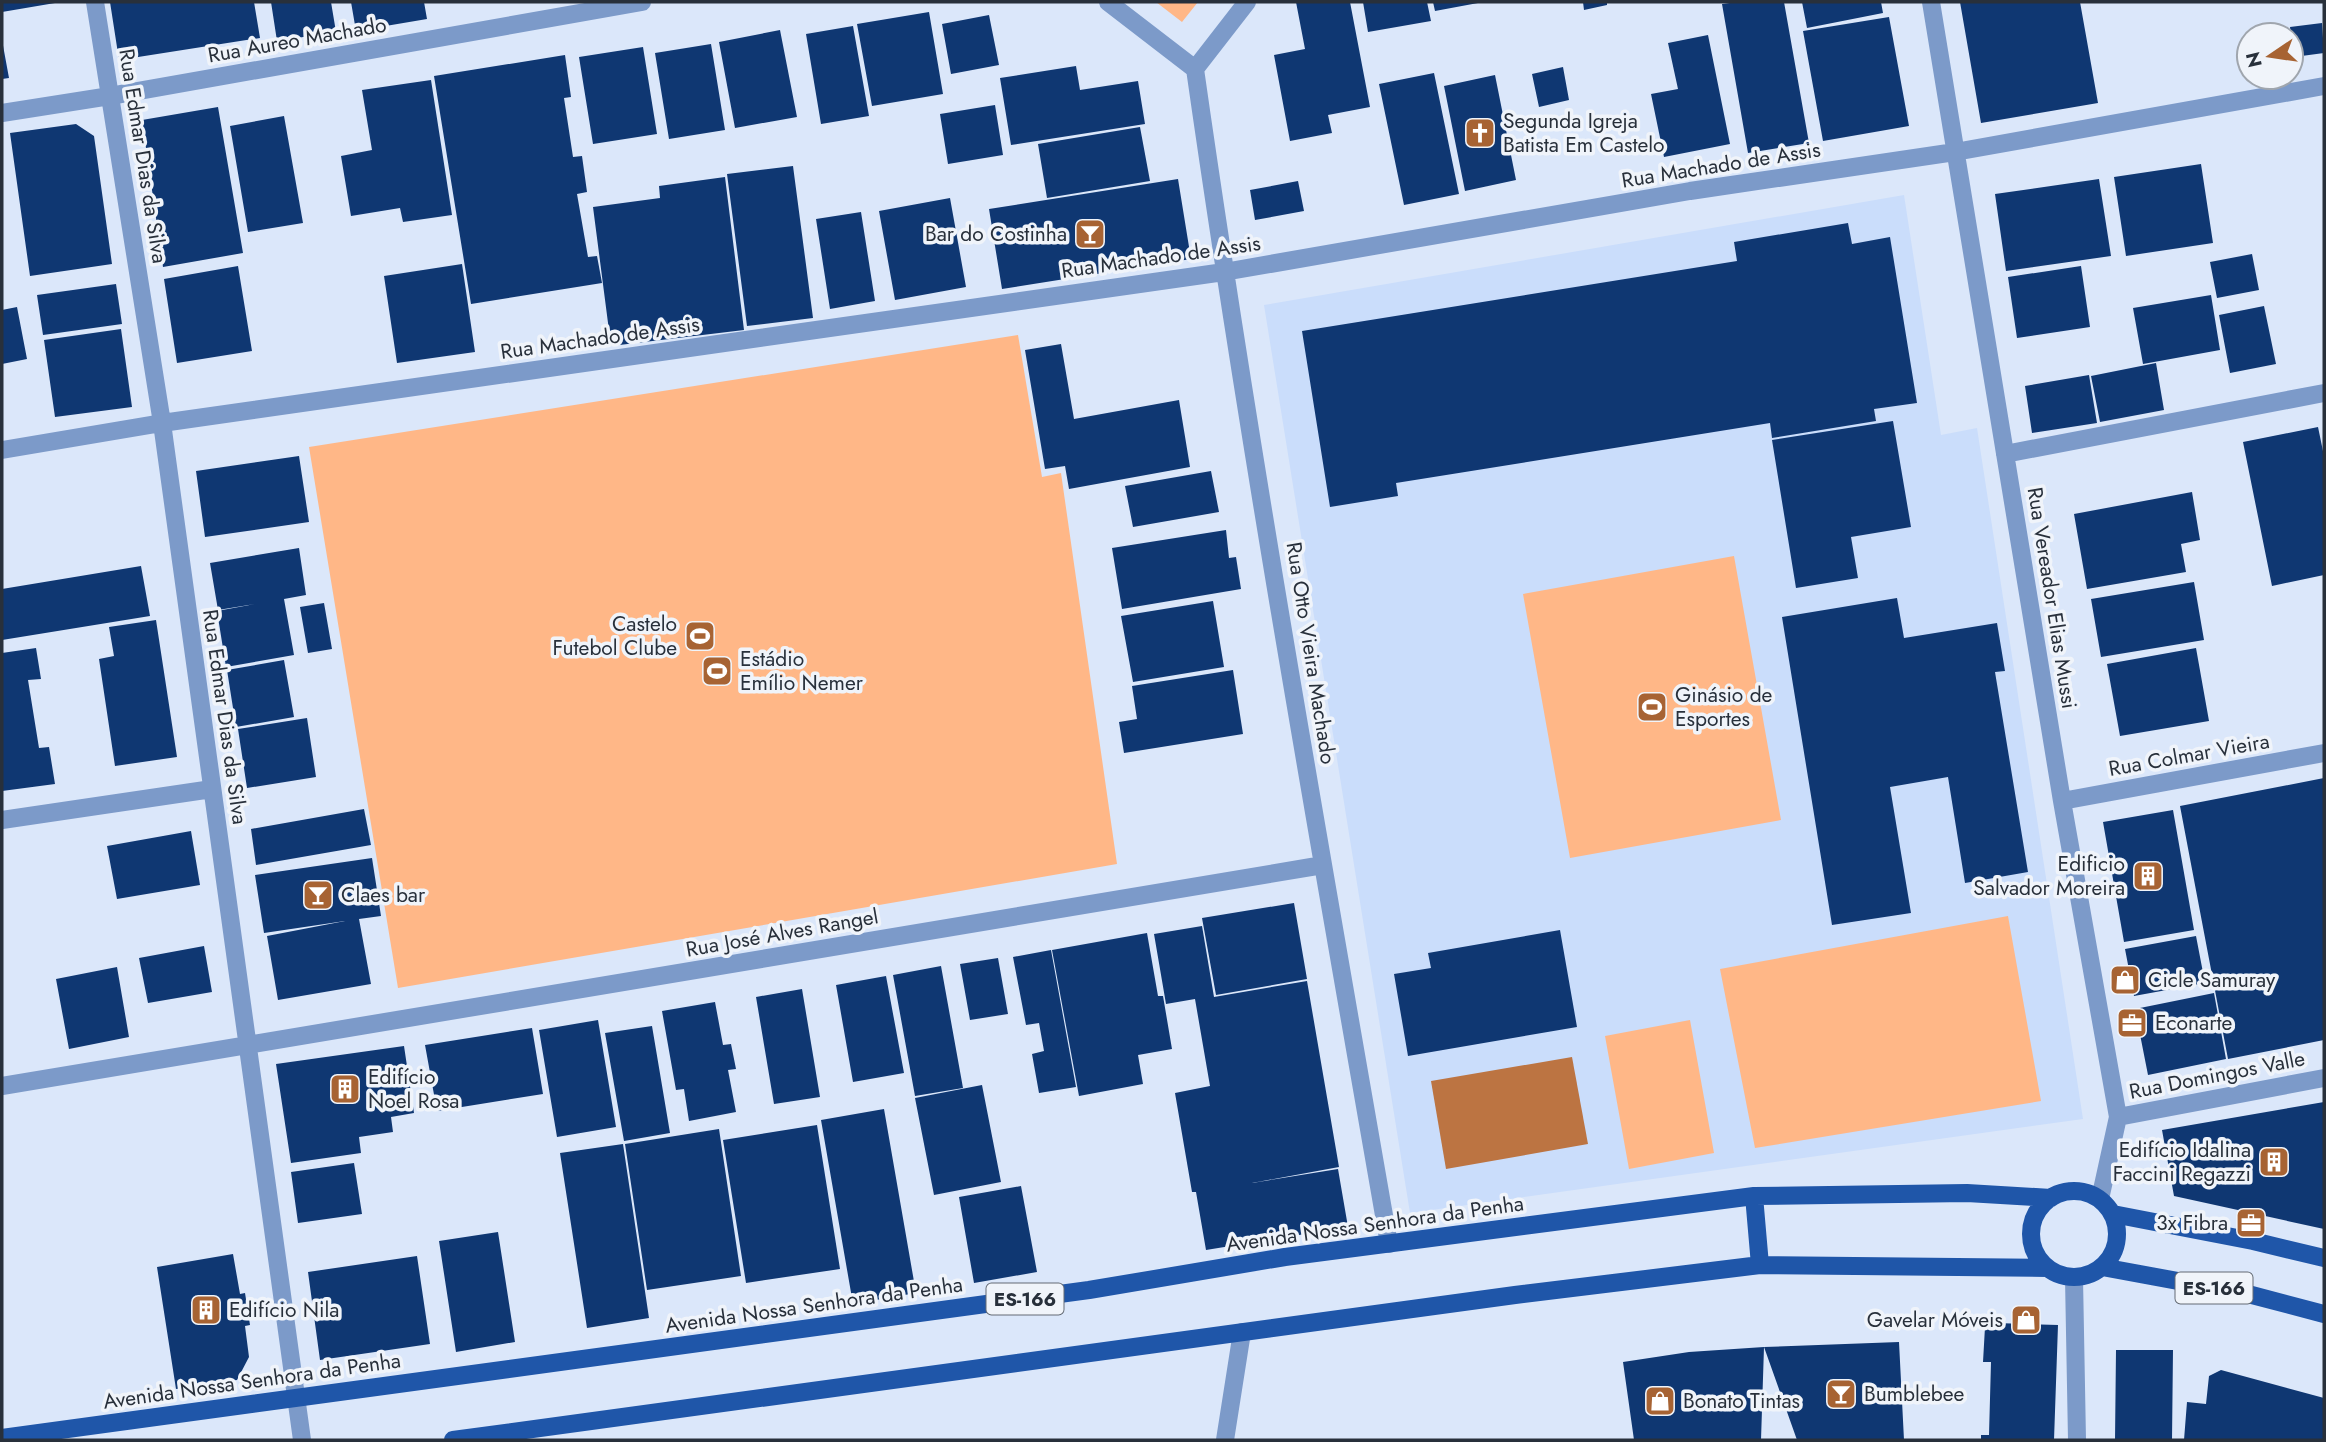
<svg xmlns="http://www.w3.org/2000/svg" width="2326" height="1442" font-family="Jost,sans-serif">
<style>
.built{fill:#caddfb}
.green{fill:#ffb787}
.water{fill:#bc7442}
.building{fill:#0f3772}
.lines{fill:none;stroke-linecap:round;stroke-linejoin:round}
.street{stroke:#7c9ac9;stroke-width:18}
.primary{stroke:#1f56a9;stroke-width:18}
.labels{text-anchor:middle;dominant-baseline:central;stroke-width:7;stroke-linejoin:round;paint-order:stroke}
.shield{fill:#f0f4fa;stroke:#646b74;stroke-width:2}
.shield-label{font-size:19px;font-weight:bold;fill:#28303b}
.street-label{font-size:21px;fill:#28303b;stroke:#f0f4fa}
.poi-label{font-size:21px;fill:#28303b;stroke:#f0f4fa;text-anchor:start}
</style>
<rect width="100%" height="100%" fill="#dbe7fa"/>
<path class="built" d="M1904 195 1941 435 1977 428 2083 1119 1410 1213 1264 305Z"/>
<path class="green" d="M1156 2H1198L1182 22Z
M1018 335 1042 477 1061 473 1117 864 398 988 309 447Z
M1734 556 1781 820 1570 858 1523 594Z
M2008 916 2041 1101 1755 1148 1720 969Z
M1690 1020 1714 1153 1629 1169 1605 1036Z"/>
<path class="water" d="M1572 1057 1588 1144 1446 1169 1431 1081Z"/>
<path class="building" d="M2 2H55V3L2 12Z
M110 2H254L260 38 119 60Z
M271 2H331L336 32 277 41Z
M351 2H424L427 19 356 31Z
M1296 2H1350L1370 107 1328 115 1332 133 1290 141 1274 55 1305 49Z
M1363 2H1427L1431 21 1368 32Z
M1433 2H1478V3L1435 11Z
M1583 2H1607V5L1584 10Z
M1737 2H1784L1809 143 1748 153 1722 4Z
M1802 2H1881L1883 13 1807 28Z
M1960 2H2080L2098 103 1981 123Z
M929 12 943 94 872 106 857 24Z
M989 15 999 65 951 74 942 24Z
M1889 17 1909 126 1823 141 1803 31Z
M2322 23 2324 53 2294 57 2290 27Z
M853 26 869 116 821 124 806 34Z
M780 30 797 117 735 128 719 42Z
M1708 35 1730 144 1664 157 1651 94 1678 89 1668 43Z
M2 40 9 78 2 79Z
M711 44 725 130 669 139 655 53Z
M643 47 657 134 593 144 579 57Z
M565 55 571 97 564 98 573 157 582 156 587 192 577 194 588 257 597 256 602 283 471 304 434 76Z
M1076 66 1080 90 1138 81 1145 124 1011 145 1000 78Z
M1563 67 1569 100 1539 107 1532 74Z
M1434 73 1459 194 1404 205 1379 84Z
M1495 75 1516 180 1465 191 1444 86Z
M431 80 452 215 403 222 400 208 351 216 341 156 372 150 362 90Z
M995 105 1003 155 948 164 940 114Z
M218 107 243 253 163 267 142 120Z
M284 116 303 223 248 232 230 126Z
M76 124 94 136 112 264 30 276 10 133Z
M1140 127 1150 181 1047 198 1038 144Z
M2201 164 2213 243 2126 256 2114 177Z
M793 166 813 318 747 326 727 174Z
M725 177 744 330 611 346 593 207 660 198 659 186Z
M1178 179 1191 259 1002 289 989 209Z
M2099 179 2111 256 2006 271 1995 194Z
M1298 181 1304 211 1255 220 1250 190Z
M950 198 966 287 895 300 879 211Z
M861 212 875 301 830 309 816 219Z
M1848 223 1852 244 1890 237 1917 403 1874 409 1876 421 1772 438 1770 423 1396 483 1398 496 1330 507 1302 331 1737 261 1734 242Z
M2252 254 2259 290 2217 298 2210 262Z
M462 264 475 352 397 363 384 276Z
M238 266 252 351 177 363 164 279Z
M2081 266 2090 327 2017 338 2008 277Z
M116 284 122 324 43 335 37 295Z
M2211 295 2220 350 2143 364 2133 308Z
M2264 306 2276 364 2230 373 2219 315Z
M17 307 27 359 2 364V310Z
M121 329 132 407 55 417 44 340Z
M1061 344 1074 419 1179 400 1190 467 1069 489 1065 466 1045 469 1025 350Z
M2156 363 2164 410 2100 422 2091 376Z
M2089 375 2097 423 2032 433 2025 386Z
M1893 421 1911 527 1851 537 1858 578 1796 588 1772 440Z
M2318 427 2324 456V575L2272 586 2243 442Z
M299 456 309 522 205 537 196 471Z
M1211 471 1219 512 1133 527 1125 486Z
M2192 492 2200 540 2181 544 2186 572 2087 589 2074 514Z
M1226 530 1229 558 1236 557 1241 589 1122 609 1112 548Z
M299 548 306 595 284 599 294 655 226 667 217 611 255 604 218 610 210 563Z
M141 566 150 616 2 640V589Z
M2194 582 2204 640 2101 657 2091 599Z
M1897 598 1904 638 1997 623 2005 671 1995 672 2028 872 1965 883 1948 777 1890 787 1911 913 1832 925 1782 617Z
M1213 601 1224 667 1133 682 1121 616Z
M324 603 332 649 308 653 300 607Z
M156 620 177 757 115 766 99 659 114 656 109 627Z
M36 648 41 679 28 680 39 748 49 747 55 784 2 791V653Z
M2196 648 2209 721 2120 736 2107 664Z
M284 660 294 717 236 727 227 670Z
M1233 670 1243 734 1124 753 1119 722 1137 719 1132 686Z
M307 718 316 777 247 788 238 729Z
M2324 778V1040L2228 1059 2180 806Z
M364 809 371 845 256 865 251 829Z
M2173 810 2194 930 2124 942 2103 822Z
M191 831 200 885 117 899 107 846Z
M372 858 381 916 359 919 371 984 278 1000 267 936 345 921 264 933 255 875Z
M1294 903 1307 979 1216 995 1202 918Z
M1202 926 1214 997 1307 981 1339 1167 1252 1183 1338 1169 1348 1227 1206 1250 1196 1192H1192L1175 1093 1210 1086 1195 999 1166 1004 1154 934Z
M1560 930 1577 1027 1408 1056 1394 974 1431 968 1428 953Z
M1147 933 1158 996H1163L1172 1049 1138 1055 1143 1084 1079 1096 1052 950Z
M2196 936 2205 983 2134 996 2125 949Z
M204 946 212 992 148 1003 139 958Z
M1051 950 1076 1087 1039 1093 1032 1054 1044 1051 1039 1023 1026 1025 1013 957Z
M998 958 1008 1014 970 1020 960 964Z
M941 966 963 1088 915 1096 893 975Z
M117 967 129 1037 69 1049 56 979Z
M886 976 904 1073 853 1082 836 985Z
M802 989 820 1097 774 1104 756 997Z
M2214 993 2226 1059 2148 1075 2135 1009Z
M715 1002 723 1045 731 1044 736 1069 728 1070 736 1112 689 1121 684 1089 676 1090 662 1011Z
M598 1020 616 1127 557 1137 539 1030Z
M652 1026 670 1133 624 1141 605 1033Z
M532 1028 543 1094 437 1111 425 1045Z
M404 1046 414 1113 391 1117 393 1132 359 1137 361 1153 291 1163 276 1064Z
M982 1085 1001 1182 934 1195 915 1098Z
M2324 1102V1229L2174 1196 2162 1130Z
M884 1109 916 1293 853 1304 821 1120Z
M817 1125 840 1269 746 1283 723 1140Z
M719 1129 741 1276 647 1290 625 1144Z
M623 1144 649 1318 587 1328 560 1153Z
M354 1163 362 1214 298 1223 291 1172Z
M1021 1186 1037 1272 974 1283 959 1197Z
M498 1232 515 1342 456 1352 439 1241Z
M233 1254 240 1294 245 1293 250 1325 245 1326 249 1357 237 1380 176 1389 157 1267Z
M417 1256 430 1344 320 1360 308 1272Z
M1996 1323 2058 1325 2054 1440H1981V1435H1989L1991 1362H1983L1985 1327Z
M1899 1342 1904 1440H1797L1764 1347Z
M1764 1347 1761 1440H1634L1623 1362 1689 1352Z
M2116 1350H2173L2172 1440H2115Z
M2221 1370 2324 1398V1440H2184L2187 1402 2206 1404 2209 1376Z"/>
<g class="lines">
<path class="street" d="M95 2 162 423 302 1440
M1108 2 1195 69 1247 2
M1931 2 2062 801 2118 1117 2100 1199
M1195 69C1251 462 1321 853 1389 1244
M2 113 110 96 642 2
M2 450 162 423 1224 272 1690 191 1955 152 2324 86
M2005 454 2324 393
M2062 801 2324 753
M2 820 212 789
M2 1086 1323 865
M2118 1117 2324 1078
M2074 1278 2077 1440
M1225 1440 1242 1332"/>
<path class="primary" d="M2031 1234a43 43 0 1 1 86 0a43 43 0 1 1-86 0Z
M1754 1196 1760 1265
M2113 1214 2253 1241 2324 1258
M2102 1267 2248 1294 2324 1314
M2 1438 1089 1290 1285 1257 1754 1196 1967 1193 2051 1198
M453 1440 1515 1295 1760 1265 2047 1268"/>
</g>
<defs>
<g id="church-square" transform="scale(1.575)"><rect x="-9" y="-9" width="18" height="18" rx="4" fill="#a76333" stroke="#f0f4fa"/><path d="M-1.2-6h2.4v3.5h3.3v2.4h-3.3V6h-2.4V-.1h-3.3v-2.4h3.3Z" fill="#fff"/></g>
<g id="bar-square" transform="scale(1.575)"><rect x="-9" y="-9" width="18" height="18" rx="4" fill="#a76333" stroke="#f0f4fa"/><path d="M-6-5H6L.8 .8V4.5H3.5V6h-7V4.5H-.8V.8Z" fill="#fff"/></g>
<g id="stadium-square" transform="scale(1.575)"><rect x="-9" y="-9" width="18" height="18" rx="4" fill="#a76333" stroke="#f0f4fa"/><path d="M0-5a6.5 5 0 1 0 0 10a6.5 5 0 1 0 0-10ZM-3.5-1.8h7v3.6h-7Z" fill="#fff"/></g>
<g id="building-square" transform="scale(1.575)"><rect x="-9" y="-9" width="18" height="18" rx="4" fill="#a76333" stroke="#f0f4fa"/><path d="M-4-6H4V6H1V3H-1V6H-4ZM-2.5-4.3h1.7v1.8h-1.7ZM.8-4.3h1.7v1.8H.8ZM-2.5-1h1.7V.8h-1.7ZM.8-1h1.7V.8H.8Z" fill="#fff"/></g>
<g id="shop-square" transform="scale(1.575)"><rect x="-9" y="-9" width="18" height="18" rx="4" fill="#a76333" stroke="#f0f4fa"/><path d="M-5-2.5h2.3a2.7 3.5 0 0 1 5.4 0H5L5.5 6h-11ZM-1.5-2.5h3a1.5 2.3 0 0 0-3 0Z" fill="#fff"/></g>
<g id="office-square" transform="scale(1.575)"><rect x="-9" y="-9" width="18" height="18" rx="4" fill="#a76333" stroke="#f0f4fa"/><path d="M-6-3h4V-5.5h4V-3h4V5H-6ZM-1-4.5V-3h2v-1.5ZM-6 0V1H6V0Z" fill="#fff"/></g>
</defs>
<g fill-rule="evenodd">
<use href="#church-square" x="1480" y="133"/>
<use href="#bar-square" x="1090" y="234"/>
<use href="#stadium-square" x="700" y="636"/>
<use href="#stadium-square" x="717" y="671"/>
<use href="#stadium-square" x="1652" y="707"/>
<use href="#building-square" x="2148" y="876"/>
<use href="#bar-square" x="318" y="895"/>
<use href="#shop-square" x="2125" y="980"/>
<use href="#office-square" x="2132" y="1023"/>
<use href="#building-square" x="345" y="1089"/>
<use href="#building-square" x="2274" y="1162"/>
<use href="#office-square" x="2251" y="1223"/>
<use href="#building-square" x="206" y="1310"/>
<use href="#shop-square" x="2026" y="1320"/>
<use href="#bar-square" x="1841" y="1394"/>
<use href="#shop-square" x="1660" y="1401"/>
</g>
<g class="labels">
<g class="shield">
<rect x="2175.5" y="1272.5" width="77" height="31" rx="5"/>
<rect x="986.5" y="1283.5" width="77" height="31" rx="5"/>
</g>
<g class="shield-label">
<text x="2214" y="1288">ES-166</text>
<text x="1025" y="1299">ES-166</text>
</g>
<g class="street-label">
<text transform="translate(297 40) rotate(-10)">Rua Aureo Machado</text>
<text transform="translate(143 156) rotate(81)">Rua Edmar Dias da Silva</text>
<text transform="translate(1721 165) rotate(-9)">Rua Machado de Assis</text>
<text transform="translate(1161 257) rotate(-8)">Rua Machado de Assis</text>
<text transform="translate(600 338) rotate(-8)">Rua Machado de Assis</text>
<text transform="translate(2052 598) rotate(81)">Rua Vereador Elias Mussi</text>
<text transform="translate(1311 653) rotate(81)">Rua Otto Vieira Machado</text>
<text transform="translate(225 717) rotate(82)">Rua Edmar Dias da Silva</text>
<text transform="translate(2189 755) rotate(-10)">Rua Colmar Vieira</text>
<text transform="translate(782 933) rotate(-10)">Rua José Alves Rangel</text>
<text transform="translate(2217 1075) rotate(-11)">Rua Domingos Valle</text>
<text transform="translate(1375 1224) rotate(-8)">Avenida Nossa Senhora da Penha</text>
<text transform="translate(814 1305) rotate(-8)">Avenida Nossa Senhora da Penha</text>
<text transform="translate(252 1381) rotate(-8)">Avenida Nossa Senhora da Penha</text>
</g>
<g class="poi-label">
<text x="1503" y="121">Segunda Igreja<tspan x="1503" dy="24">Batista Em Castelo</tspan></text>
<text x="1067" y="234" text-anchor="end">Bar do Costinha</text>
<text x="677" y="624" text-anchor="end">Castelo<tspan x="677" dy="24">Futebol Clube</tspan></text>
<text x="740" y="659">Estádio<tspan x="740" dy="24">Emílio Nemer</tspan></text>
<text x="1675" y="695">Ginásio de<tspan x="1675" dy="24">Esportes</tspan></text>
<text x="2125" y="864" text-anchor="end">Edificio<tspan x="2125" dy="24">Salvador Moreira</tspan></text>
<text x="341" y="895">Claes bar</text>
<text x="2148" y="980">Cicle Samuray</text>
<text x="2155" y="1023">Econarte</text>
<text x="368" y="1077">Edifício<tspan x="368" dy="24">Noel Rosa</tspan></text>
<text x="2251" y="1150" text-anchor="end">Edifício Idalina<tspan x="2251" dy="24">Faccini Regazzi</tspan></text>
<text x="2228" y="1223" text-anchor="end">3x Fibra</text>
<text x="229" y="1310">Edifício Nila</text>
<text x="2003" y="1320" text-anchor="end">Gavelar Móveis</text>
<text x="1864" y="1394">Bumblebee</text>
<text x="1683" y="1401">Bonato Tintas</text>
</g>
</g>
<rect width="2326" height="1442" fill="none" stroke="#28303b" stroke-width="7"/>
<g transform="translate(2270 56) rotate(257)"><circle r="33" fill="#f0f4fa" stroke="#a0a6ae" stroke-width="2"/>
<path d="M0-5L12 26L0 18L-12 26Z" fill="#a76333"/>
<text y="-10" font-size="19" font-weight="bold" text-anchor="middle" fill="#28303b">N</text>
</g>
</svg>
